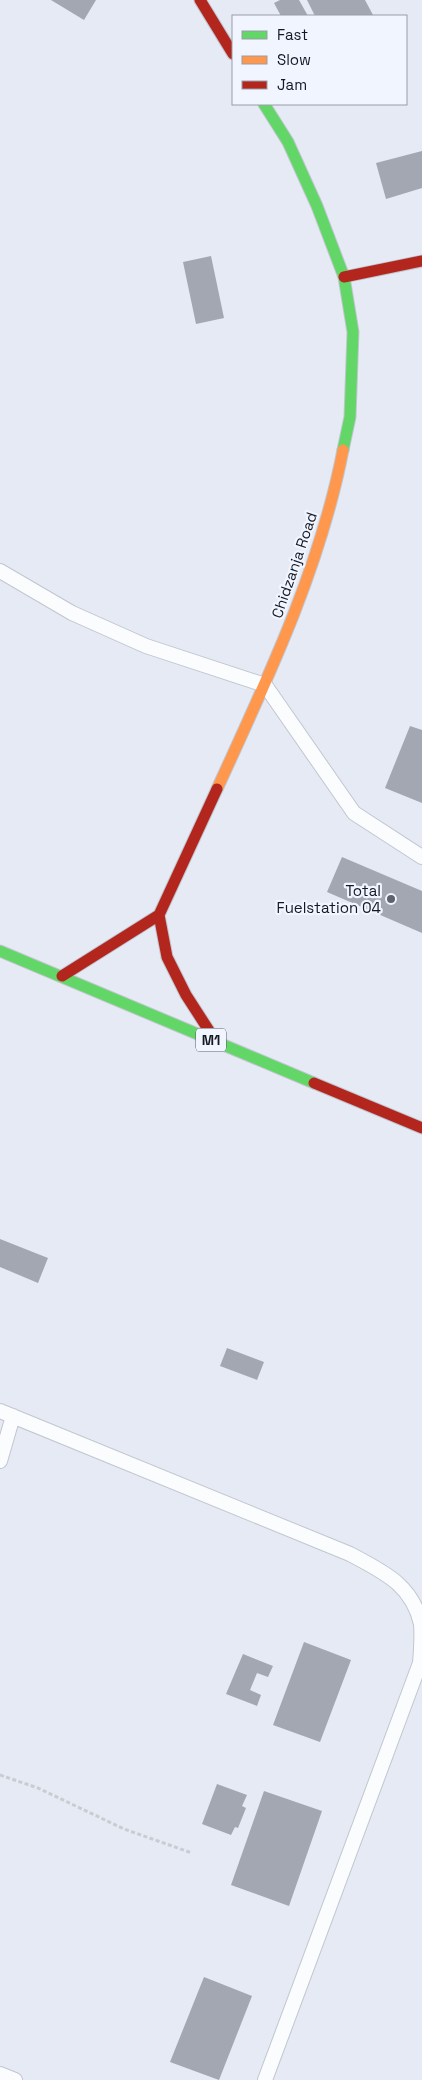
<svg xmlns="http://www.w3.org/2000/svg" width="422" height="2080" font-family="'Space Grotesk',sans-serif">
<style>
.building{fill:#a2a7b2}
.lines{fill:none;stroke-linecap:round;stroke-linejoin:round}
.lane-casing{stroke:#c1c6cf;stroke-width:16}
.fast-casing{stroke:#c1c6cf;stroke-width:13}
.slow-casing{stroke:#c1c6cf;stroke-width:13}
.jam-casing{stroke:#c1c6cf;stroke-width:13}
.path{stroke:#c9ccd0;stroke-width:3;stroke-dasharray:4 2.5;stroke-linecap:butt}
.lane{stroke:#fbfcfe;stroke-width:14}
.fast{stroke:#63d668;stroke-width:11}
.slow{stroke:#ff974d;stroke-width:11}
.jam{stroke:#b3261e;stroke-width:11}
.poi-dot{fill:#5d626b;stroke:#f0f5ff;stroke-width:2}
.labels{text-anchor:middle;dominant-baseline:central;stroke-width:4.5;stroke-linejoin:round;paint-order:stroke}
.shield{fill:#f0f5ff;stroke:#565a64;stroke-width:1}
.shield-label{font-size:14px;font-weight:bold;fill:#141821}
.street-label{font-size:15px;fill:#141821;stroke:#f0f5ff}
.poi-label{font-size:15px;fill:#141821;stroke:#f0f5ff;text-anchor:end}
</style>
<rect width="100%" height="100%" fill="#e5eaf5"/>
<path class="building" d="M51 0H96L84 20Z
M280 0H299L308 16H281L274 3Z
M307 0H365L373 15 315 16Z
M422 151V188L386 199 376 163Z
M211 256 224 318 196 324 183 262Z
M410 726 422 730V803L385 788Z
M342 857 422 891V933L327 892Z
M0 1239 48 1258 38 1283 0 1267Z
M227 1348 264 1362 257 1380 220 1366Z
M304 1642 351 1660 320 1742 273 1725Z
M243 1654 273 1666 268 1677 257 1673 250 1690 261 1695 257 1706 226 1694Z
M217 1784 247 1795 242 1806 246 1808 238 1828 235 1827 231 1835 202 1824Z
M264 1791 322 1811 289 1906 231 1885Z
M204 1977 252 1996 219 2080 170 2062Z"/>
<g class="lines">
<g class="lane-casing">
<path id="lane" d="M0 571 72 613 146 646 265 685 354 813 422 857
M0 1411 350 1554C383 1572 412 1584 421 1624 422 1635 421 1651 420 1663L265 2080
M0 1461 13 1416
M0 2074 15 2080"/>
</g>
<g class="fast-casing">
<path id="fast" d="M264 104 288 142 317 206 344 277 353 332 350 417 343 450
M0 951 314 1083"/>
</g>
<g class="slow-casing">
<path id="slow" d="M217 789C267 680 320 569 343 450"/>
</g>
<g class="jam-casing">
<path id="jam" d="M200 0 233 54
M344 277 422 261
M159 915 167 957 186 995 217 1043
M62 976 159 915 217 789
M314 1083 422 1128"/>
</g>
<path class="path" d="M0 1775 38 1788 124 1829 192 1853"/>
<use href="#lane" class="lane"/>
<use href="#fast" class="fast"/>
<use href="#slow" class="slow"/>
<use href="#jam" class="jam"/>
</g>
<circle class="poi-dot" cx="391" cy="899" r="5"/>
<g class="labels">
<rect class="shield" x="196" y="1028.5" width="30" height="23" rx="4"/>
<g class="shield-label">
<text x="211" y="1040">M1</text>
</g>
<g class="street-label">
<text transform="translate(294 565) rotate(-71)">Chidzanja Road</text>
</g>
<g class="poi-label">
<text x="381" y="890">Total<tspan x="381" dy="17">Fuelstation 04</tspan></text>
</g>
</g>
<rect x="232" y="15" width="175" height="90" fill="#f0f5ff" stroke="#989da6"/>
<rect x="242" y="31" width="25" height="8" fill="#63d668" stroke="#989da6"/>
<text x="277" y="40" font-size="15" fill="#141821">Fast</text>
<rect x="242" y="56" width="25" height="8" fill="#ff974d" stroke="#989da6"/>
<text x="277" y="65" font-size="15" fill="#141821">Slow</text>
<rect x="242" y="81" width="25" height="8" fill="#b3261e" stroke="#989da6"/>
<text x="277" y="90" font-size="15" fill="#141821">Jam</text>
</svg>
